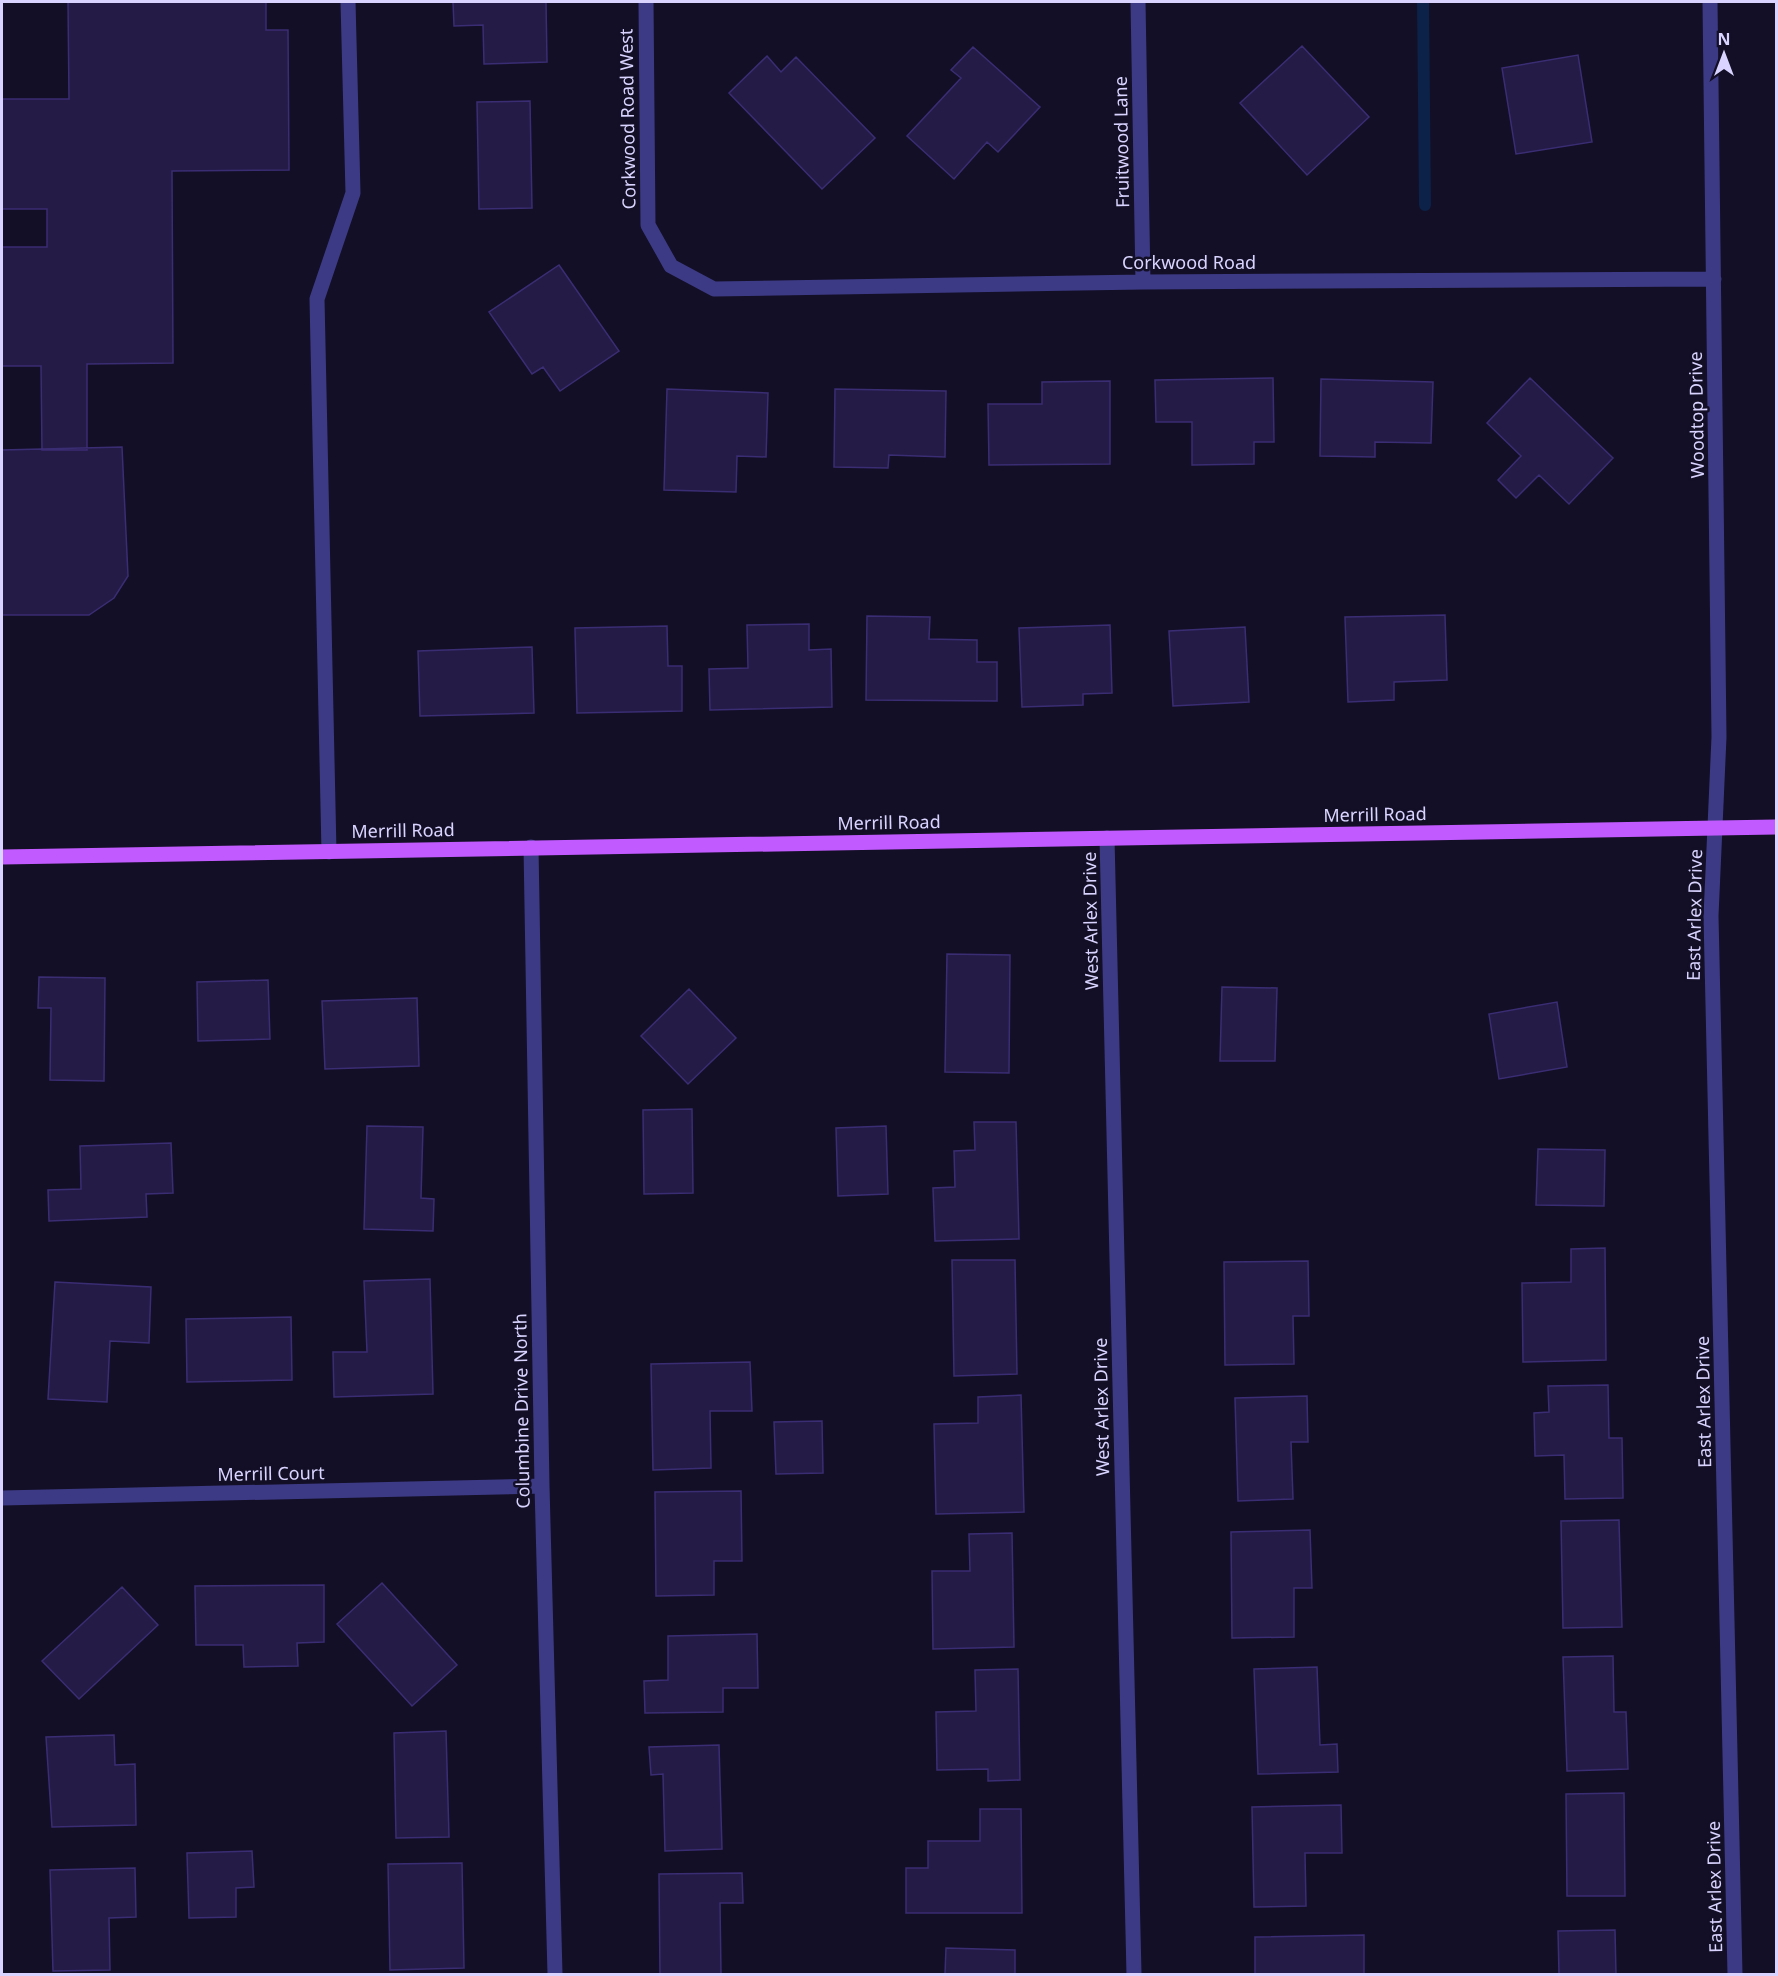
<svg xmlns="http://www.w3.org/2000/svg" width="1778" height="1976" font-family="'Noto Sans',sans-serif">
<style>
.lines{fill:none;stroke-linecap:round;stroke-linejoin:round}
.stream{stroke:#0c2248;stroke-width:12}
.building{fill:#241b47;stroke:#3b2d73;stroke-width:1.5}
.minor{stroke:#3d3a85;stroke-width:15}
.major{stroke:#c25bff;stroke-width:15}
.labels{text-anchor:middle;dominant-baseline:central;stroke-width:5;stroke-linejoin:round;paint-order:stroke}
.street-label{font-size:18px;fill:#d9d4ff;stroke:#130f26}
</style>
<rect width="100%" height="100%" fill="#130f26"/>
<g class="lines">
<path class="stream" d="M1423 2 1425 205"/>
</g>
<path class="building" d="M68 2H266V30H288L289 170 172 171 173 363 87 364V450H42L41 366H2V247H47V209H2V99H69Z
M453 2H546L547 62 484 64 483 25 454 26Z
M1302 46 1369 117 1307 175 1240 103Z
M973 47 1040 107 998 152 987 142 954 179 907 136 961 78 951 70Z
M1578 55 1592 142 1516 154 1502 68Z
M767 56 781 72 796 57 875 138 822 189 729 93Z
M530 101 532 208 479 209 477 102Z
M559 265 619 351 560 391 543 367 532 374 489 312Z
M1273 378 1274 442H1254V464L1192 465V422H1156L1155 380Z
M1530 378 1613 458 1569 504 1539 475 1516 498 1498 480 1521 456 1487 423Z
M1321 379 1433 382 1431 443 1375 442V457L1320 456Z
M1110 381V464L989 465 988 404H1042V382Z
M667 389 768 393 766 457 737 456 736 492 664 490Z
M835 389 946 391 945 457 889 455 888 468 834 467Z
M122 447 128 576 114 598 89 615H2V450Z
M1445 615 1447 680 1394 682V700L1348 702 1345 617Z
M867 616 930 617 929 639 977 640V662H997V701L866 700Z
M809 624V650L831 649 832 707 710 710 709 669 748 668 747 625Z
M1110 625 1112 693 1083 694V705L1022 707 1019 628Z
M667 626 668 666H682V711L577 713 575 628Z
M1245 627 1249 702 1173 706 1169 631Z
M532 647 534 713 420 716 418 651Z
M947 954 1010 955 1009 1073 945 1072Z
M39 977 105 978 104 1081 50 1080 51 1008H38Z
M268 980 270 1039 198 1041 197 982Z
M1222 987 1277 988 1275 1061H1220Z
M689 989 736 1038 688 1084 641 1036Z
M417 998 419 1066 325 1069 322 1001Z
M1557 1002 1567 1067 1499 1079 1489 1014Z
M692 1109 693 1193 644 1194 643 1110Z
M974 1122H1016L1019 1239 935 1241 933 1188 955 1187 954 1151 975 1150Z
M367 1126 423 1127 421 1198 434 1199 433 1231 364 1229Z
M886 1126 888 1194 838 1196 836 1128Z
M171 1143 173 1193 146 1194 147 1217 49 1221 48 1190 81 1189 80 1146Z
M1538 1149 1605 1150 1604 1206 1536 1205Z
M1605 1248 1606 1360 1523 1362 1522 1283 1571 1282V1249Z
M952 1260H1015L1017 1374 954 1376Z
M1308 1261 1309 1316H1293L1294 1364 1225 1365 1224 1262Z
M430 1279 433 1394 334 1397 333 1352H367L364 1281Z
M55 1282 151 1287 149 1343 110 1341 107 1402 48 1399Z
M291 1317 292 1380 187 1382 186 1319Z
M750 1362 752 1411H710L711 1468 653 1470 651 1364Z
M1608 1385 1609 1438H1622L1623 1498 1565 1499 1564 1455 1535 1456 1534 1413 1549 1412 1548 1386Z
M1021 1395 1024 1512 936 1514 934 1424 978 1423V1397Z
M1307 1396 1308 1442H1291L1293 1499 1238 1501 1235 1398Z
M822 1421 823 1473 776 1474 774 1422Z
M741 1491 742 1561H714V1595L656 1596 655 1492Z
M1619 1520 1622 1627 1563 1628 1561 1521Z
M1310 1530 1312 1588H1294V1637L1232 1638 1231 1532Z
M1012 1533 1014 1647 933 1649 932 1571H970L969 1534Z
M382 1583 457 1665 412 1706 337 1624Z
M324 1585V1642L297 1643 298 1666 244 1667 243 1645H196L195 1586Z
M122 1587 158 1625 79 1699 42 1661Z
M757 1634 758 1688H723V1712L645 1713 644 1681 668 1680V1636Z
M1613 1656 1614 1712H1626L1628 1769 1567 1771 1563 1657Z
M1317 1667 1320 1745 1337 1744 1338 1772 1258 1774 1254 1669Z
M1018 1669 1020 1780 988 1781V1769L937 1770 936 1712 976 1711 975 1670Z
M446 1731 449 1837 396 1838 394 1733Z
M114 1735 115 1765 135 1764 136 1825 52 1827 46 1737Z
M719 1745 722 1849 665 1851 663 1774 651 1775 649 1747Z
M1624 1793 1625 1896H1567L1566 1794Z
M1341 1805 1342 1853H1305L1306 1906 1254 1907 1252 1807Z
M980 1809H1021L1022 1913H906V1868H928V1841H980Z
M252 1851 254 1887 236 1888V1917L189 1918 187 1853Z
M462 1863 464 1968 390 1970 388 1864Z
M135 1868 136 1917 109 1918 110 1970 53 1971 50 1870Z
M742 1873 743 1903H720L721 1974H660L659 1874Z
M1615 1930 1616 1974H1559L1558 1931Z
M1364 1935V1974H1255V1937Z
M946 1948 1015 1950V1974H945Z"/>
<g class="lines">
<path class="minor" d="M646 2 648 225 671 266 714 289 1143 282 1714 279
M1138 2 1143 282
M1710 2 1719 737 1711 916 1735 1974
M1107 838 1134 1974
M531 847 542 1486 555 1974
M329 852 317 299 353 193 348 2
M2 1498 542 1486"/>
<path class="major" d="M2 857 1776 827"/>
</g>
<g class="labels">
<g class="street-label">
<text transform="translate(627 119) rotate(-91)">Corkwood Road West</text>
<text transform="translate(1121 142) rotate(-91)">Fruitwood Lane</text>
<text x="1189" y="262">Corkwood Road</text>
<text transform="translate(1696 415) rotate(-91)">Woodtop Drive</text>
<text transform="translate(1375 814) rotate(-1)">Merrill Road</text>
<text transform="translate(889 822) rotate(-1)">Merrill Road</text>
<text transform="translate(403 830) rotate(-1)">Merrill Road</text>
<text transform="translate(1694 915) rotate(-89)">East Arlex Drive</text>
<text transform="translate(1090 921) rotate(-91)">West Arlex Drive</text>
<text transform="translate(1703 1402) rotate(-91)">East Arlex Drive</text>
<text transform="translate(1101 1407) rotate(-91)">West Arlex Drive</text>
<text transform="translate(521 1411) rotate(-91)">Columbine Drive North</text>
<text transform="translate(271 1473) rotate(-1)">Merrill Court</text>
<text transform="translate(1714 1887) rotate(-91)">East Arlex Drive</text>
</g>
</g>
<rect width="1778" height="1976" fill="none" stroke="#d9d4ff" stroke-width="6"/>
<g transform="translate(1724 54)" stroke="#130f26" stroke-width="4.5" paint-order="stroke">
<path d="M0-4.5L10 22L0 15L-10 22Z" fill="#d9d4ff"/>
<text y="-9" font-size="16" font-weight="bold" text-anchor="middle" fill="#d9d4ff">N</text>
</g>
</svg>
